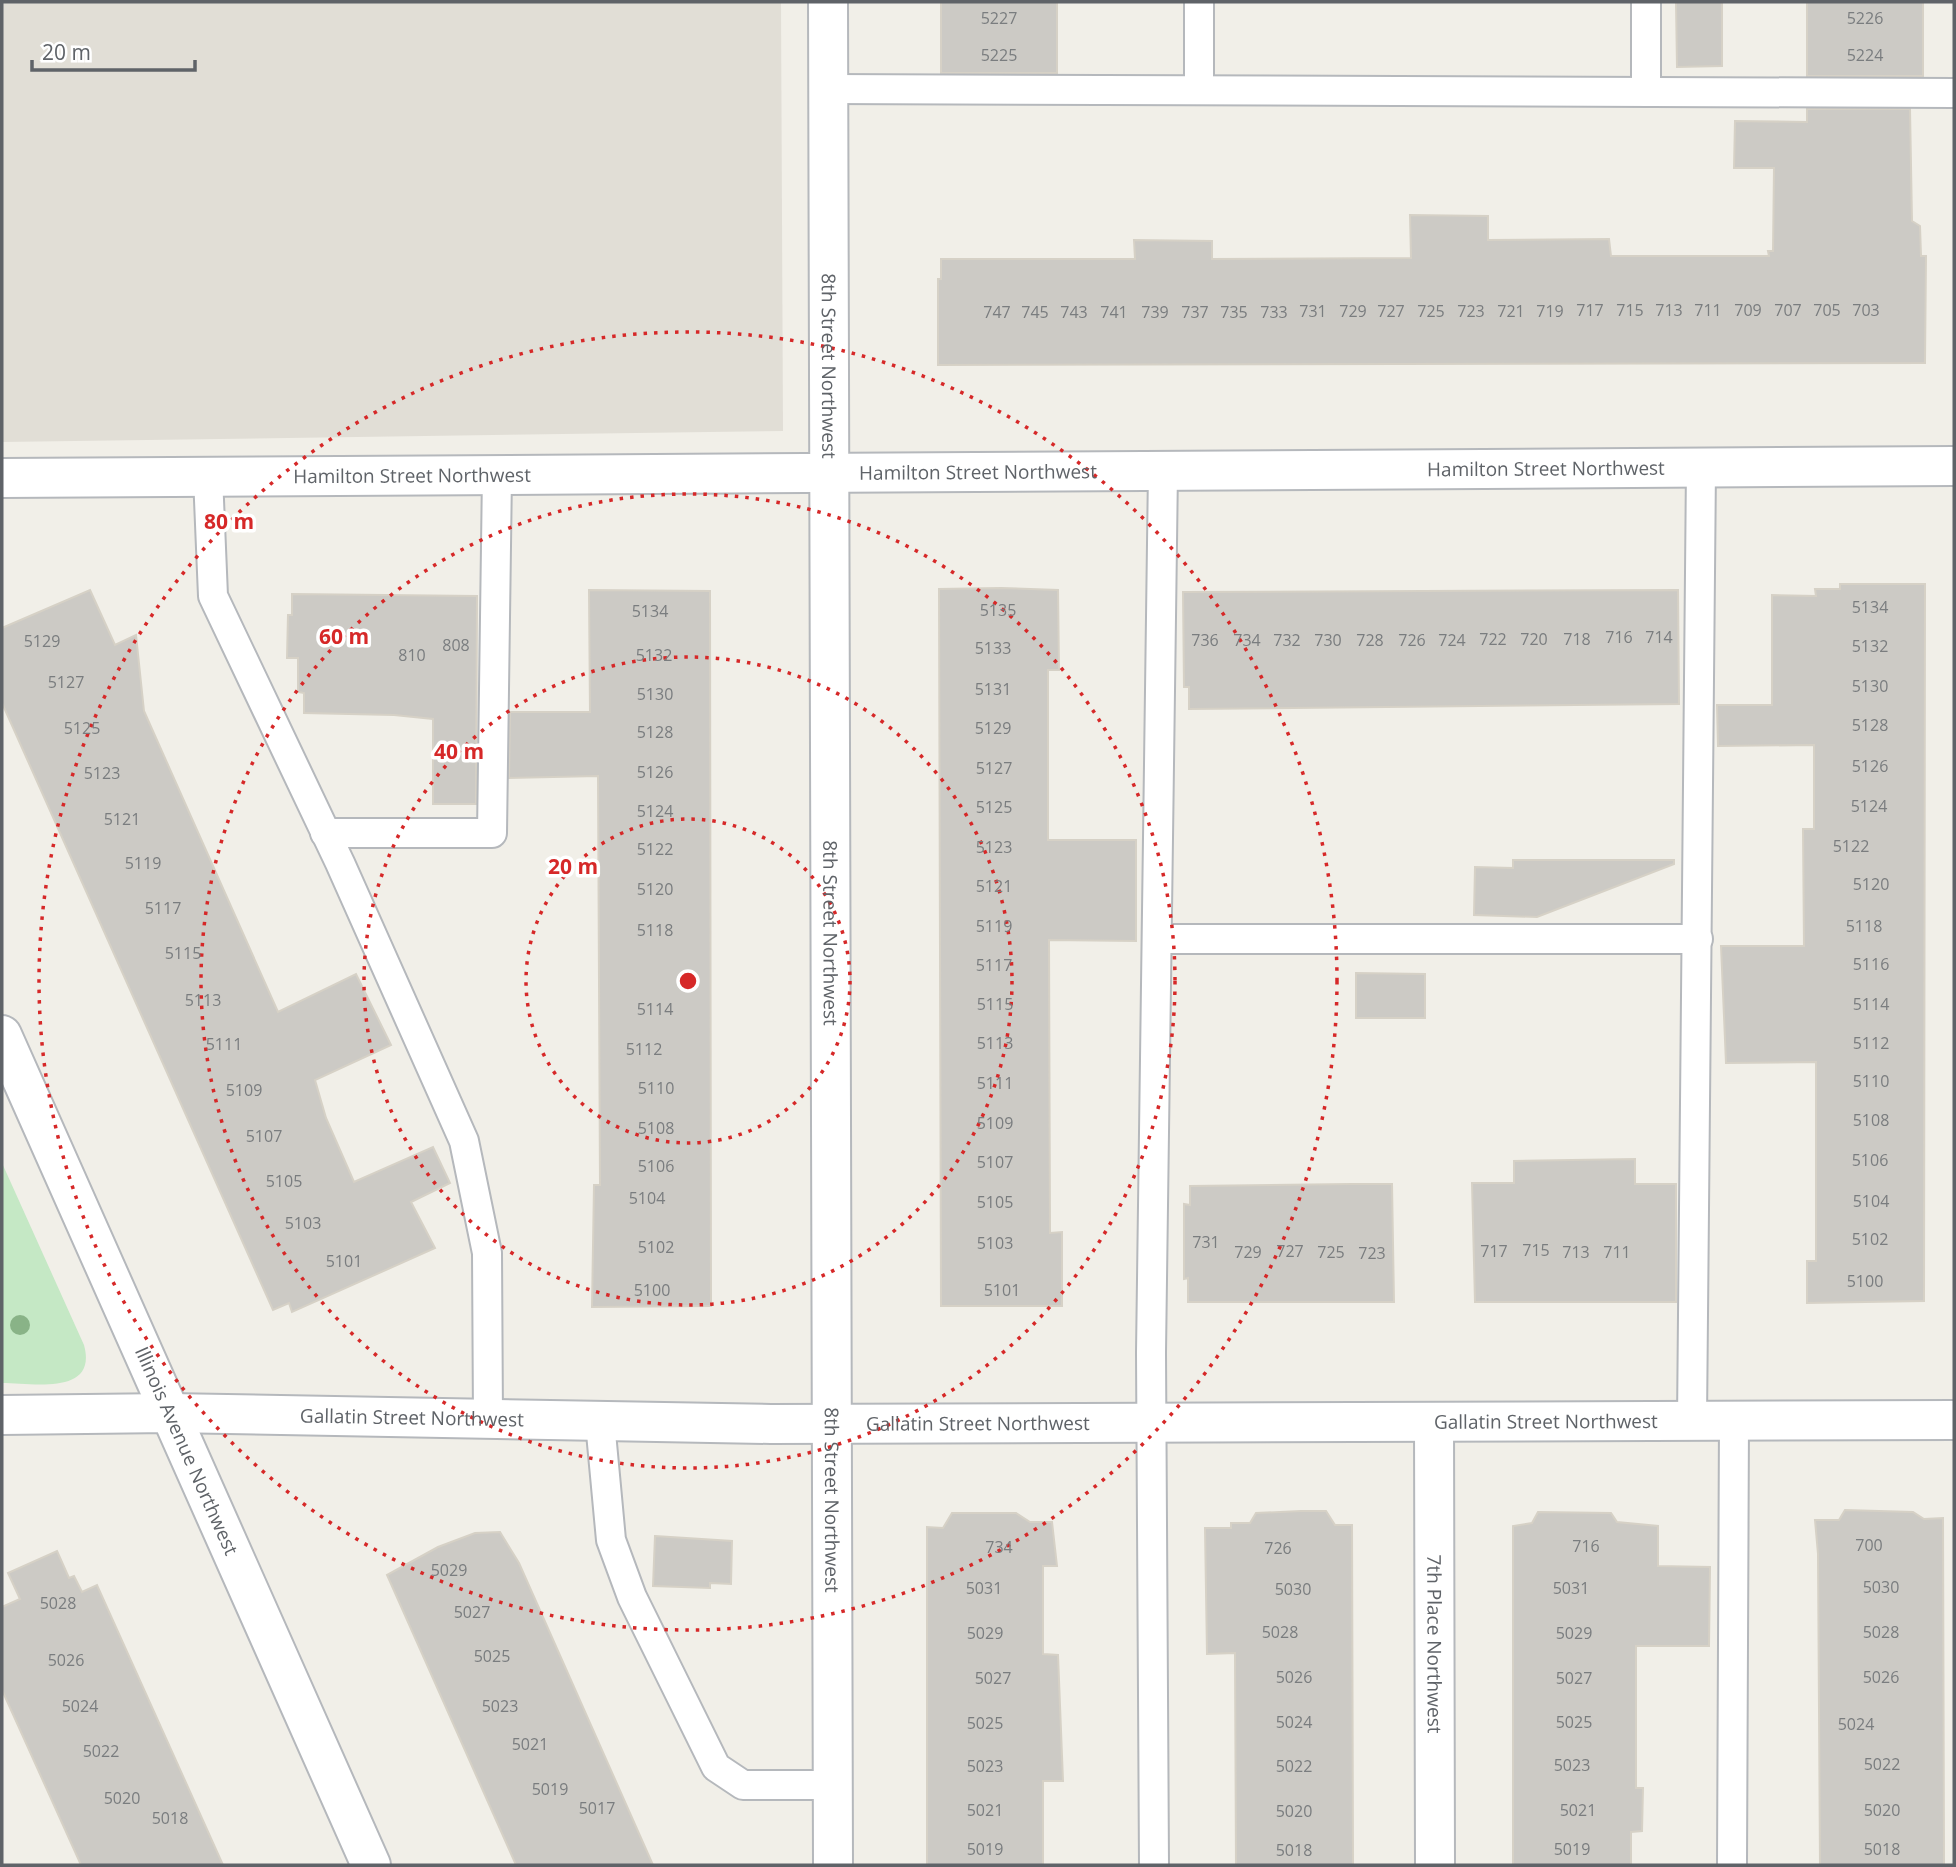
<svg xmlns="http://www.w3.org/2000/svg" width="1956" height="1867" viewBox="0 0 1956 1867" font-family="'Open Sans',sans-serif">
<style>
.education{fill:#e1ded6}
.green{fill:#c5e8c5}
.building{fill:#cccac5;stroke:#d6d1c6;stroke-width:2}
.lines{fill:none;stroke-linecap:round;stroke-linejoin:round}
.service-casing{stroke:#b5b8bc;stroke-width:32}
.minor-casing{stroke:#b5b8bc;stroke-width:42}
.tertiary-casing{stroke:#b5b8bc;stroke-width:42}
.service{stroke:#fff;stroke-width:28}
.minor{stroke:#fff;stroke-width:38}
.tertiary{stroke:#fff;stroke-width:38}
.tree{fill:#89b387}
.ring{fill:none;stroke:#d62828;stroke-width:3.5;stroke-dasharray:3.5 7}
.labels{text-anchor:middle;stroke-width:7;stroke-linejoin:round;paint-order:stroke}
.number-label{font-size:16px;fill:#7a7d7f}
.street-label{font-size:19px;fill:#5f6368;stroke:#fff}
.centre{fill:#d62828;stroke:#fff;stroke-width:3.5}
.ring-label{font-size:21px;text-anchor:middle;font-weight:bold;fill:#d62828;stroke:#fff;stroke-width:7;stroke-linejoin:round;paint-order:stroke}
</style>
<rect width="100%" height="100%" fill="#f1efe8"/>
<polygon class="education" points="2,2 781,2 783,431 2,442"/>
<path class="green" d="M 2,1163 L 84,1345 C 98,1396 32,1383 2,1383 Z"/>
<g class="building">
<rect x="941" y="2" width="116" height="71"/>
<polygon points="1676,2 1722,2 1722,66 1677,67"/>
<rect x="1807" y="2" width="116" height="74"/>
<polygon points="1807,109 1910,109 1912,221 1920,226 1921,256 1926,256 1925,363 938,365 938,279 941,279 941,259 1135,259 1134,240 1212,241 1212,259 1411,258 1410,215 1488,216 1488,240 1609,239 1611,256 1769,256 1768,251 1773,251 1774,168 1734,168 1735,121 1807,122"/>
<polygon points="1840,584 1925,584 1924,1301 1807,1303 1807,1261 1816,1261 1816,1062 1726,1063 1721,946 1804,946 1803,829 1814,829 1814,745 1718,746 1717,705 1772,705 1772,595 1816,596 1815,589 1840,589"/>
<polygon points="1001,588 1058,590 1059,670 1048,670 1048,840 1136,840 1136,941 1049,940 1050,1233 1062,1232 1062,1306 941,1306 939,589"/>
<polygon points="90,590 115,645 136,635 144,711 278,1012 356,974 391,1045 315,1080 326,1118 354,1182 433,1147 450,1183 411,1202 435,1248 292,1312 289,1303 273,1310 2,703 2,628"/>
<polygon points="589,590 710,591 711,1306 592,1307 594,1185 600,1185 598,776 509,778 510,712 590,712"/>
<polygon points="1678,590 1679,704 1189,709 1189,687 1184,687 1183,592"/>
<polygon points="292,594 477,596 476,804 433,804 433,719 394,715 304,713 304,693 298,692 298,658 287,658 288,615 292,615"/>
<polygon points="1513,860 1674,860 1674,864 1537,917 1474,915 1475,867 1513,868"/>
<polygon points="1356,973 1425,974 1425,1018 1356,1018"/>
<polygon points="1635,1159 1635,1184 1676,1184 1676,1302 1475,1302 1472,1183 1514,1183 1514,1161"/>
<polygon points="1351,1184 1392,1184 1394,1302 1188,1302 1188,1278 1184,1279 1184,1204 1190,1205 1190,1186"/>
<polygon points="1845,1510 1913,1512 1924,1519 1943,1518 1944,1865 1820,1865 1818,1554 1815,1520 1839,1520"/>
<polygon points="1301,1511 1326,1511 1335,1525 1352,1525 1353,1865 1236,1865 1235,1653 1207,1654 1205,1528 1231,1528 1231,1523 1250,1523 1256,1513"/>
<polygon points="1538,1512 1611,1513 1617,1522 1658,1526 1658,1566 1710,1567 1709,1646 1636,1646 1636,1788 1643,1788 1642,1831 1631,1832 1631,1865 1513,1865 1513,1526 1532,1523"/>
<polygon points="952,1513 1016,1513 1030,1522 1052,1522 1057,1566 1043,1566 1043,1654 1058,1655 1063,1781 1043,1781 1043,1865 927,1865 927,1527 943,1528"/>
<polygon points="500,1532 519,1563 653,1865 516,1865 387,1575 438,1547 475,1533"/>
<polygon points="655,1536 732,1541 731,1584 710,1583 710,1588 653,1586"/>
<polygon points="57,1551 69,1578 74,1576 82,1592 97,1585 223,1865 81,1865 2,1690 2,1607 20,1599 8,1573"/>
</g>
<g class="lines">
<g class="service-casing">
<g id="service">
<polyline points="1199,2 1199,90"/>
<polyline points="1646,2 1646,92"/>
<polyline points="828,89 1954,93"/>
<polyline points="208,476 213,596 340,863 464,1141 487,1253 488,1419"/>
<polyline points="325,833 492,833 497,474"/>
<polyline points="1157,939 1698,939"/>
<polyline points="1692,1421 1701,467"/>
<polyline points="600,1422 611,1540 632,1597 716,1767 743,1785 832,1785"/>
<polyline points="1154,1865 1151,1353 1163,470"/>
<polyline points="1732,1865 1734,1421"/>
</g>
</g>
<g class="minor-casing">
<g id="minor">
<path id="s1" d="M 828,2 L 833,1865"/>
<path id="s2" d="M 2,478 L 1954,466"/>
<path id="s3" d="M 2,1415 L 169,1413 L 771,1424 L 1954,1420"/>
<path id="s4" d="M 1434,1422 L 1435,1865"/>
</g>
</g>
<g class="tertiary-casing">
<g id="tertiary">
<path id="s5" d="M 2,1035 L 371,1865"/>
</g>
</g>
<use href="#service" class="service"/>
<use href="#minor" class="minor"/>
<use href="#tertiary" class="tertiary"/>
</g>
<circle class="tree" cx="20" cy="1325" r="10"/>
<g class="ring">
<circle cx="688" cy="981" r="162"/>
<circle cx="688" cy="981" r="324"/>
<circle cx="688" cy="981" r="487"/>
<circle cx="688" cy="981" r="649"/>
</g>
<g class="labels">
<g class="number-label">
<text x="999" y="24">5227</text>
<text x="1865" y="24">5226</text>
<text x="999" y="61">5225</text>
<text x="1865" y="61">5224</text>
<text x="1590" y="316">717</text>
<text x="1630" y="316">715</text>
<text x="1669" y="316">713</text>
<text x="1708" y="316">711</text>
<text x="1748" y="316">709</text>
<text x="1788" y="316">707</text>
<text x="1827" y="316">705</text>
<text x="1866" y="316">703</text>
<text x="1313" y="317">731</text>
<text x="1353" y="317">729</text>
<text x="1391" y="317">727</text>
<text x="1431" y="317">725</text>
<text x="1471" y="317">723</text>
<text x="1511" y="317">721</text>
<text x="1550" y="317">719</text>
<text x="997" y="318">747</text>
<text x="1035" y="318">745</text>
<text x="1074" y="318">743</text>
<text x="1114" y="318">741</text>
<text x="1155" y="318">739</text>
<text x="1195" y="318">737</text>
<text x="1234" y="318">735</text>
<text x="1274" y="318">733</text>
<text x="1870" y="613">5134</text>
<text x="998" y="616">5135</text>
<text x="650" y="617">5134</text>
<text x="1619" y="643">716</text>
<text x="1659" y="643">714</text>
<text x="1493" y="645">722</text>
<text x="1534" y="645">720</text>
<text x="1577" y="645">718</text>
<text x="1205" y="646">736</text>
<text x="1247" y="646">734</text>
<text x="1287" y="646">732</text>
<text x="1328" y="646">730</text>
<text x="1370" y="646">728</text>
<text x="1412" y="646">726</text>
<text x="1452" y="646">724</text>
<text x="42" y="647">5129</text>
<text x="456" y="651">808</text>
<text x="1870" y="652">5132</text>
<text x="993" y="654">5133</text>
<text x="412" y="661">810</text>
<text x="654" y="661">5132</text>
<text x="66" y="688">5127</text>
<text x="1870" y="692">5130</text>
<text x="993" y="695">5131</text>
<text x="655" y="700">5130</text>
<text x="1870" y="731">5128</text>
<text x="82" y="734">5125</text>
<text x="993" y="734">5129</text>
<text x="655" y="738">5128</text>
<text x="1870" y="772">5126</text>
<text x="994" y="774">5127</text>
<text x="655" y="778">5126</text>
<text x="102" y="779">5123</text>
<text x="1869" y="812">5124</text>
<text x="994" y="813">5125</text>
<text x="655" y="817">5124</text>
<text x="122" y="825">5121</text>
<text x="1851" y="852">5122</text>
<text x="994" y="853">5123</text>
<text x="655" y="855">5122</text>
<text x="143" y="869">5119</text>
<text x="1871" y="890">5120</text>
<text x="994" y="892">5121</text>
<text x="655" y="895">5120</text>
<text x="163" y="914">5117</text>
<text x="994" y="932">5119</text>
<text x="1864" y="932">5118</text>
<text x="655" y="936">5118</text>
<text x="183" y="959">5115</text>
<text x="1871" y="970">5116</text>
<text x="994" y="971">5117</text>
<text x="203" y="1006">5113</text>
<text x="995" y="1010">5115</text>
<text x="1871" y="1010">5114</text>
<text x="655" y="1015">5114</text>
<text x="995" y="1049">5113</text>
<text x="1871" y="1049">5112</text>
<text x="224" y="1050">5111</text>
<text x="644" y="1055">5112</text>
<text x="1871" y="1087">5110</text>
<text x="995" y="1089">5111</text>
<text x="656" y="1094">5110</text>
<text x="244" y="1096">5109</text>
<text x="1871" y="1126">5108</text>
<text x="995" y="1129">5109</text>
<text x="656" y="1134">5108</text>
<text x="264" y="1142">5107</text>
<text x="1870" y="1166">5106</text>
<text x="995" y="1168">5107</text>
<text x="656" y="1172">5106</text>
<text x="284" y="1187">5105</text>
<text x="647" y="1204">5104</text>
<text x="1871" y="1207">5104</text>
<text x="995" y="1208">5105</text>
<text x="303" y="1229">5103</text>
<text x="1870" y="1245">5102</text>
<text x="1206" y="1248">731</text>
<text x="995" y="1249">5103</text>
<text x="656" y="1253">5102</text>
<text x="1536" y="1256">715</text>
<text x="1290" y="1257">727</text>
<text x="1494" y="1257">717</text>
<text x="1248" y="1258">729</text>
<text x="1331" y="1258">725</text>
<text x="1576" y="1258">713</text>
<text x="1617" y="1258">711</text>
<text x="1372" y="1259">723</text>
<text x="344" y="1267">5101</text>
<text x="1865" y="1287">5100</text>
<text x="652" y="1296">5100</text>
<text x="1002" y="1296">5101</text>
<text x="1869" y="1551">700</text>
<text x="1586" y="1552">716</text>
<text x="999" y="1553">734</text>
<text x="1278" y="1554">726</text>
<text x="449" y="1576">5029</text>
<text x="1881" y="1593">5030</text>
<text x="984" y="1594">5031</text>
<text x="1571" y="1594">5031</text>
<text x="1293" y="1595">5030</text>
<text x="58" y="1609">5028</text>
<text x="472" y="1618">5027</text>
<text x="1280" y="1638">5028</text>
<text x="1881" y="1638">5028</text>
<text x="985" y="1639">5029</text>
<text x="1574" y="1639">5029</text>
<text x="492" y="1662">5025</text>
<text x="66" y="1666">5026</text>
<text x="1294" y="1683">5026</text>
<text x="1881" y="1683">5026</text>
<text x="993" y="1684">5027</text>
<text x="1574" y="1684">5027</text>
<text x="80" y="1712">5024</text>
<text x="500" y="1712">5023</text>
<text x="1294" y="1728">5024</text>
<text x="1574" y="1728">5025</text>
<text x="985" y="1729">5025</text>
<text x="1856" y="1730">5024</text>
<text x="530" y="1750">5021</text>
<text x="101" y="1757">5022</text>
<text x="1882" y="1770">5022</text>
<text x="1572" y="1771">5023</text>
<text x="985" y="1772">5023</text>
<text x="1294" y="1772">5022</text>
<text x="550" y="1795">5019</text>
<text x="122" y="1804">5020</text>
<text x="597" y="1814">5017</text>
<text x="985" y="1816">5021</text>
<text x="1578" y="1816">5021</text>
<text x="1882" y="1816">5020</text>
<text x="1294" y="1817">5020</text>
<text x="170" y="1824">5018</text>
<text x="985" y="1855">5019</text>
<text x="1572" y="1855">5019</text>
<text x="1882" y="1855">5018</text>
<text x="1294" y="1856">5018</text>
</g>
<g class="street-label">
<text dy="7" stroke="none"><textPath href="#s1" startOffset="364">8th Street Northwest</textPath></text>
<text dy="7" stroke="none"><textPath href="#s2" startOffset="1544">Hamilton Street Northwest</textPath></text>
<text dy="7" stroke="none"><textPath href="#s2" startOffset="976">Hamilton Street Northwest</textPath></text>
<text dy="7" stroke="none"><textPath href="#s2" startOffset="410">Hamilton Street Northwest</textPath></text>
<text dy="7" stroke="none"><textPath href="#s1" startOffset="931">8th Street Northwest</textPath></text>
<text dy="7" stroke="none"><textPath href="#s3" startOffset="410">Gallatin Street Northwest</textPath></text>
<text dy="7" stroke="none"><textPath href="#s3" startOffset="1544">Gallatin Street Northwest</textPath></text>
<text dy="7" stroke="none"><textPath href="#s3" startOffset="976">Gallatin Street Northwest</textPath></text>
<text dy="7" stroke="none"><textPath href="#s5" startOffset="455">Illinois Avenue Northwest</textPath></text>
<text dy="7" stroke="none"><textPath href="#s1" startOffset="1498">8th Street Northwest</textPath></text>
<text dy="7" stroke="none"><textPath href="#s4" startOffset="222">7th Place Northwest</textPath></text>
</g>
</g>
<circle cx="688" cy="981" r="10" class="centre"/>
<g class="ring-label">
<text x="229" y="529">80 m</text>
<text x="344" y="644">60 m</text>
<text x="459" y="759">40 m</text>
<text x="573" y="874">20 m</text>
</g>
<rect width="1956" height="1867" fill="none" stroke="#5f6368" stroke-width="7"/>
<path d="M32 60v10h163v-10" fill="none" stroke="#5f6368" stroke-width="3.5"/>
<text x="42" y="60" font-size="21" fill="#5f6368" stroke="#ffffff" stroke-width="5" paint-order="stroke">20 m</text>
</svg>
